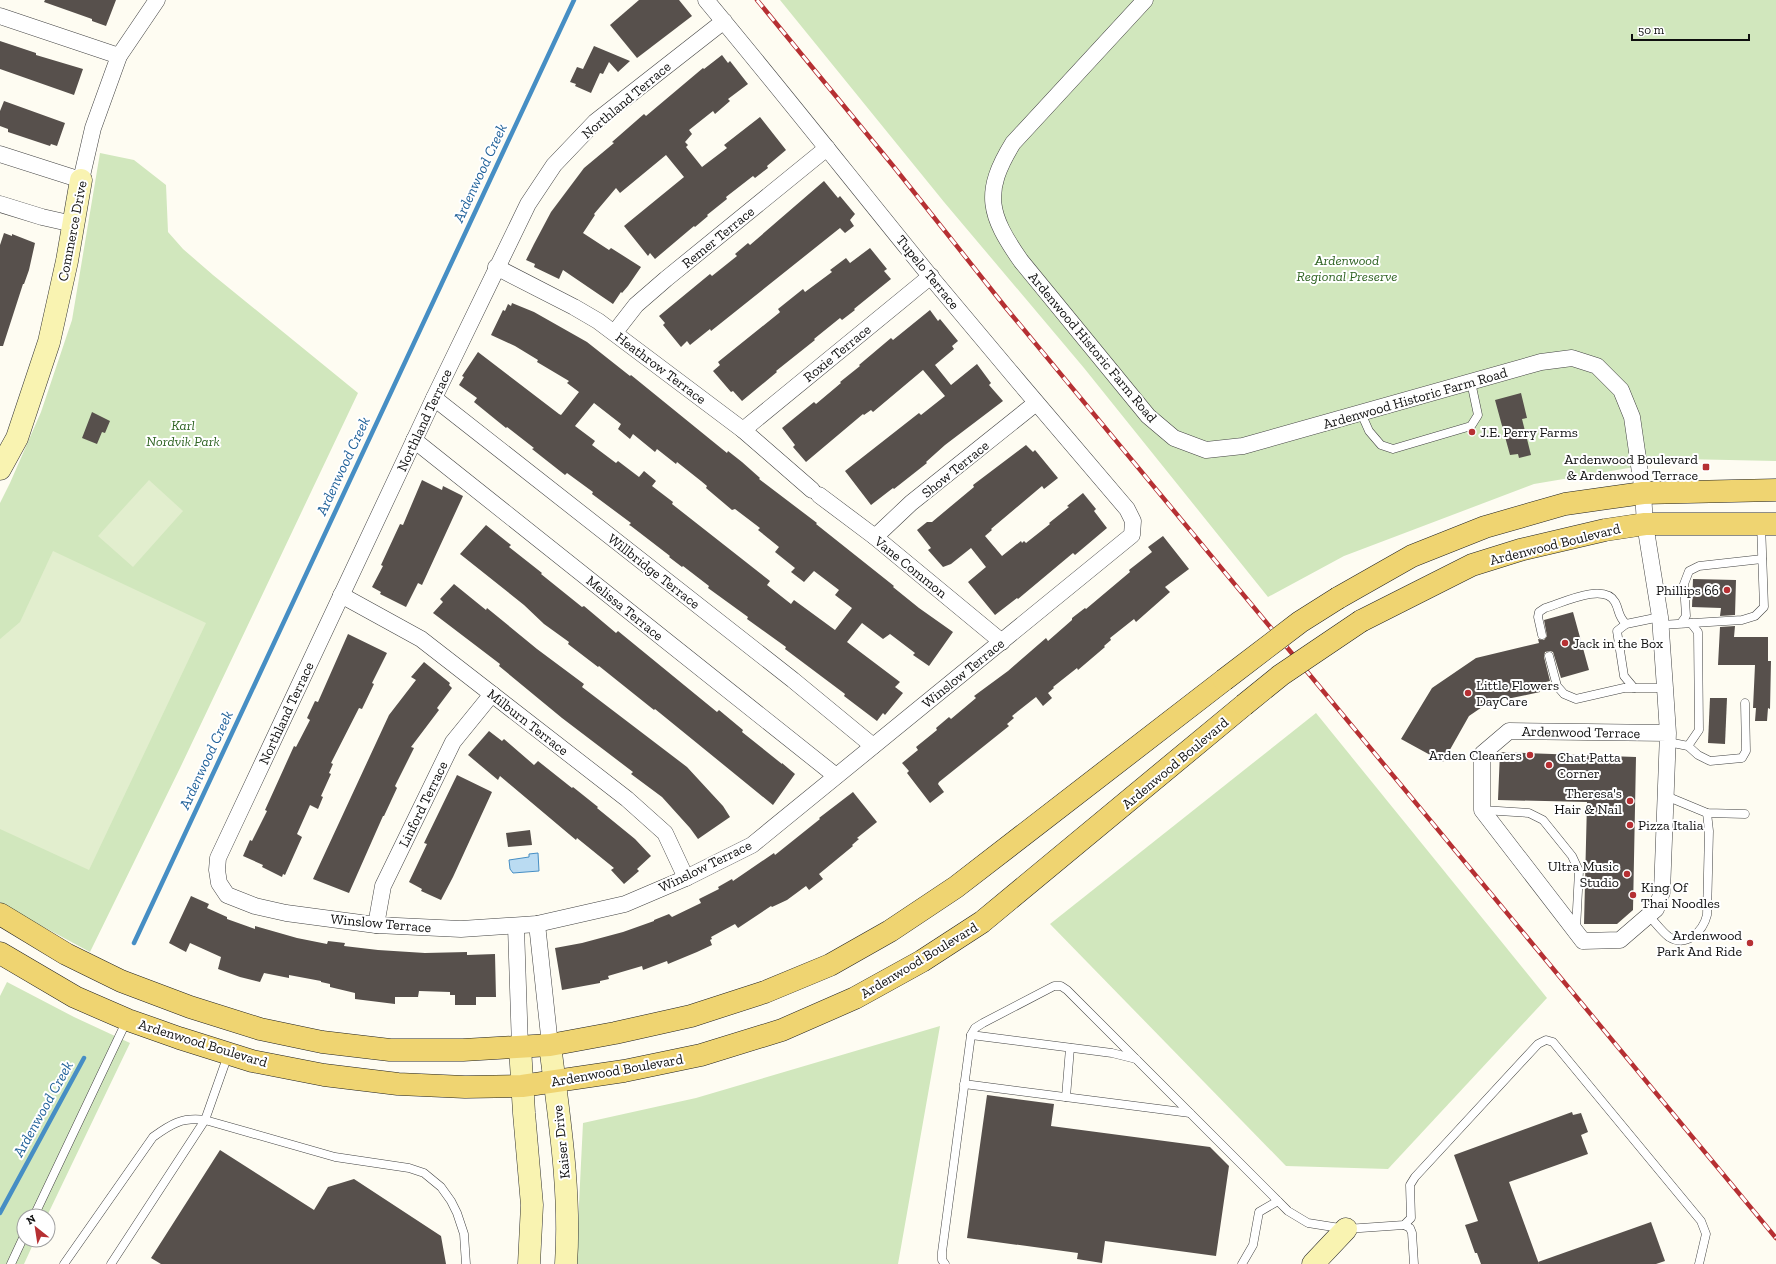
<svg xmlns="http://www.w3.org/2000/svg" width="1776" height="1264" viewBox="0 0 1776 1264" font-family="'Zilla Slab',serif">
<style>
.green{fill:#d1e7bd}
.pitch{fill:#e2eece}
.water{fill:#badbf2;stroke:#468ec4}
.lines{fill:none;stroke-linecap:round;stroke-linejoin:round}
.stream{stroke:#468ec4;stroke-width:4.5}
.building{fill:#57504c;fill-rule:evenodd}
.lane-casing{stroke:#424242;stroke-width:9}
.street-casing{stroke:#424242;stroke-width:17}
.secondary-casing{stroke:#313131;stroke-width:23}
.primary-casing{stroke:#202020;stroke-width:23}
.lane{stroke:#fff;stroke-width:8}
.street{stroke:#fff;stroke-width:16}
.secondary{stroke:#f9f3b1;stroke-width:22}
.primary{stroke:#efd471;stroke-width:22}
.rail-casing{stroke:#b63033;stroke-width:4.5}
.rail{stroke:#fff;stroke-width:3;stroke-dasharray:9;stroke-linecap:butt}
.primary-bridge-casing{stroke:#202020;stroke-width:23;stroke-linecap:butt}
.primary-bridge{stroke:#efd471;stroke-width:22}
.poi-dot{fill:#b63033;stroke:#fff;stroke-width:1.5}
.labels{text-anchor:middle;stroke-width:4;stroke-linejoin:round;paint-order:stroke}
.street-label{font-size:14px;fill:#0f0f0f;stroke:#fff}
.park-label{font-size:14px;font-style:italic;fill:#2f6323;stroke:#fff}
.poi-label{font-size:14px;fill:#0f0f0f;stroke:#fff;text-anchor:start}
.water-label{font-size:15px;font-style:italic;fill:#206199;stroke:#fff}
</style>
<rect width="100%" height="100%" fill="#fefcf2"/>
<g class="green">
<polygon points="780,0 1776,0 1776,461 1682,459 1534,484 1344,556 1268,597 1084,368 944,202"/>
<polygon points="100,153 134,160 166,185 168,232 183,249 213,275 358,393 181,766 90,952 12,910 0,902 0,503 10,483 41,412 72,320"/>
<polygon points="1316,713 1547,998 1388,1169 1286,1166 1050,924"/>
<polygon points="7,982 74,1017 130,1043 47,1216 24,1216 24,1240 35,1240 24,1264 0,1264 0,996"/>
<polygon points="940,1026 898,1264 576,1264 583,1123 696,1098"/>
</g>
<g class="pitch">
<polygon points="149,480 183,511 133,567 98,536"/>
<polygon points="53,551 206,623 89,870 0,829 0,639 20,622"/>
</g>
<polygon class="water" points="538,853 539,871 513,873 510,869 509,860 529,857 529,854"/>
<g class="lines">
<g class="stream">
<polyline points="134,943 574,0"/>
<polyline points="0,1213 84,1058"/>
</g>
</g>
<g class="building">
<polygon points="45,0 116,0 106,26 92,21 92,19 44,2"/>
<polygon points="639,0 679,0 692,16 637,58 610,25"/>
<polygon points="0,41 36,53 36,55 83,69 74,95 0,69"/>
<polygon points="594,46 630,61 618,72 609,62 603,74 600,73 591,93 575,86 576,84 570,82 577,67 583,69"/>
<polygon points="722,55 728,63 730,61 748,84 728,99 730,101 715,114 713,111 689,130 692,134 685,142 688,145 686,147 702,167 727,148 724,145 760,117 786,150 767,166 768,168 755,178 753,176 726,197 727,199 707,215 708,216 695,227 694,226 655,259 650,253 648,256 624,226 684,177 666,155 620,193 616,188 594,214 595,215 583,233 609,250 611,248 641,267 628,286 622,293 621,292 613,304 563,270 559,279 534,267 535,264 526,260 534,244 551,212 584,168 614,143 612,142 644,114 646,116 703,68 704,69"/>
<polygon points="4,101 65,123 57,146 51,144 50,146 8,132 8,129 0,126 0,111"/>
<polygon points="824,181 838,198 840,196 855,214 850,220 854,226 845,233 840,228 711,331 710,329 690,345 687,341 681,347 663,325 665,323 659,316 710,274 712,276 737,256 735,254 748,243 750,245"/>
<polygon points="4,233 12,236 12,234 35,243 29,270 24,284 23,284 3,346 0,346 0,245"/>
<polygon points="870,248 887,269 884,271 891,279 854,309 855,310 842,320 840,318 814,339 815,340 776,371 777,372 742,401 733,391 731,392 713,371 720,365 718,362 779,313 780,312 778,309 803,289 805,292 832,272 830,270 846,258 850,263"/>
<path d="M 512,303 L 534,312 L 587,342 L 630,376 L 631,375 L 727,453 L 728,451 L 742,462 L 760,478 L 759,479 L 817,523 L 816,524 L 894,586 L 893,587 L 919,608 L 953,632 L 929,666 L 913,655 L 915,653 L 890,634 L 883,639 L 862,623 L 847,642 L 900,682 L 895,687 L 903,693 L 885,715 L 883,713 L 877,721 L 844,696 L 845,694 L 785,649 L 786,647 L 747,619 L 748,617 L 708,588 L 709,586 L 683,566 L 682,567 L 669,557 L 670,556 L 631,526 L 629,525 L 631,523 L 592,494 L 593,492 L 567,473 L 565,475 L 532,449 L 534,448 L 507,427 L 506,428 L 474,402 L 477,398 L 459,385 L 464,377 L 462,376 L 478,352 L 559,414 L 561,415 L 579,392 L 567,383 L 569,381 L 537,362 L 538,360 L 515,346 L 491,335 L 503,310 L 505,311 L 508,304 L 511,306 ZM 594,403 L 621,424 L 618,429 L 630,439 L 633,434 L 655,452 L 657,449 L 676,464 L 677,462 L 701,481 L 707,486 L 706,488 L 732,510 L 735,509 L 760,528 L 758,530 L 779,547 L 775,552 L 795,568 L 791,572 L 804,582 L 814,571 L 839,590 L 835,595 L 852,608 L 835,630 L 794,600 L 791,604 L 767,585 L 770,581 L 672,504 L 673,502 L 652,486 L 656,481 L 644,471 L 639,477 L 618,461 L 616,463 L 592,445 L 595,441 L 575,426 Z"/>
<polygon points="930,310 938,321 940,319 958,341 952,346 954,349 935,365 951,385 977,364 991,383 989,385 1003,401 945,445 926,462 927,463 894,489 893,488 871,505 845,471 919,413 921,415 945,396 923,370 873,412 871,410 864,415 863,414 806,462 793,447 795,445 782,428 814,402 816,404 841,383 840,382 860,366 859,365 891,338 893,340"/>
<polygon points="1521,393 1527,418 1522,419 1531,455 1519,458 1518,454 1510,455 1495,400"/>
<polygon points="92,412 110,421 105,433 102,432 97,444 82,438"/>
<polygon points="1026,445 1033,452 1035,450 1058,478 1044,489 1042,486 991,529 992,530 985,536 1002,556 1021,541 1022,543 1024,541 1026,543 1050,524 1049,523 1069,507 1067,506 1083,493 1096,509 1094,511 1107,528 1075,555 1073,553 1018,599 1017,598 995,615 968,582 986,567 971,548 951,564 943,567 928,550 931,548 917,530 927,522 932,522 974,487 973,485"/>
<polygon points="422,480 442,490 443,486 463,496 422,585 418,583 406,607 380,594 381,592 372,587 383,566 381,565 400,524 403,525"/>
<polygon points="486,525 511,545 509,547 542,573 541,574 582,607 584,606 616,633 618,631 717,712 719,710 743,730 742,732 782,764 782,763 795,774 773,805 655,709 654,710 599,666 598,667 568,644 569,642 544,624 524,605 460,554"/>
<polygon points="1163,536 1189,569 1165,587 1170,592 1136,622 1134,619 1110,638 1111,640 1104,646 1105,647 1078,670 1077,668 1053,687 1054,688 1048,693 1052,698 1043,706 1036,697 1012,716 1014,718 1007,724 1009,726 939,782 938,784 944,792 930,803 907,773 909,771 902,763 918,750 916,747 937,730 936,728 949,717 951,719 976,698 974,696 1008,671 1046,638 1048,641 1072,620 1072,618 1085,608 1086,609 1130,572 1129,570 1152,552 1148,547"/>
<polygon points="1693,579 1736,580 1735,615 1720,616 1721,608 1692,607"/>
<polygon points="454,584 486,610 487,608 537,649 584,684 582,687 687,767 723,806 730,817 698,839 690,828 662,797 631,774 633,772 562,718 499,666 500,664 433,613 443,602 440,599"/>
<polygon points="1573,612 1589,670 1561,678 1553,652 1550,651 1545,652 1544,657 1550,681 1538,684 1540,692 1488,703 1469,716 1443,762 1401,739 1432,688 1476,658 1539,643 1538,639 1544,640 1547,636 1544,620"/>
<polygon points="1735,626 1734,637 1768,637 1768,661 1771,661 1770,709 1768,708 1767,721 1755,721 1756,708 1753,708 1755,665 1718,665 1720,627"/>
<polygon points="348,634 387,653 372,683 374,684 362,709 359,708 331,763 333,764 329,773 331,774 321,796 323,797 318,809 310,805 297,834 302,837 285,875 283,874 282,877 262,867 263,865 243,856 250,840 252,841 267,811 265,810 275,788 294,746 296,747 310,720 307,718 315,701 318,702"/>
<polygon points="424,662 450,683 449,685 452,688 437,708 439,710 411,747 414,748 395,786 397,788 384,816 383,816 349,893 313,879 389,715 416,680 411,677"/>
<polygon points="1710,698 1727,698 1725,744 1708,743"/>
<polygon points="489,731 502,741 504,739 534,765 538,761 572,788 573,787 598,807 597,808 635,839 651,856 637,869 639,871 624,884 611,870 614,868 577,838 576,840 500,776 498,780 468,755"/>
<polygon points="1500,752 1636,757 1633,910 1617,924 1584,924 1587,802 1498,800"/>
<polygon points="457,775 492,792 453,877 441,900 421,891 422,889 409,882 427,844 424,843"/>
<polygon points="853,792 877,822 857,838 859,839 852,845 853,846 819,874 823,879 809,890 806,886 787,900 772,907 771,906 738,928 735,924 711,937 712,939 710,940 712,945 697,952 668,964 667,961 643,970 642,966 608,976 609,979 600,981 600,983 562,990 555,948 582,943 623,932 654,921 654,920 669,914 672,917 701,903 699,899 719,889 718,887 732,879 733,881 774,853 775,855 820,819 819,818"/>
<polygon points="530,830 532,845 508,847 506,833"/>
<polygon points="191,896 209,904 207,908 227,917 227,919 255,929 255,926 297,938 327,944 328,941 345,943 344,946 378,950 425,953 467,952 467,955 495,954 496,997 476,997 476,1005 455,1005 455,995 450,995 450,992 419,991 418,997 395,997 395,1004 355,999 355,993 330,987 330,984 321,982 321,981 289,975 289,978 264,973 260,982 240,977 218,969 221,957 190,943 186,952 169,943"/>
<polygon points="987,1095 1054,1104 1051,1126 1210,1147 1229,1166 1216,1256 1105,1241 1102,1263 1077,1259 1078,1253 967,1238"/>
<polygon points="1572,1112 1573,1115 1581,1113 1588,1132 1581,1135 1588,1154 1509,1182 1539,1264 1481,1264 1477,1253 1475,1253 1465,1225 1478,1221 1454,1155"/>
<polygon points="220,1150 314,1210 328,1187 354,1179 441,1236 446,1264 161,1264 151,1258"/>
<polygon points="1651,1222 1665,1261 1656,1264 1539,1264 1538,1262"/>
</g>
<g class="lines">
<g class="lane-casing">
<g id="lane">
<polyline points="1361,413 1369,431 1381,445 1393,449 1471,426 1478,415 1471,382"/>
<polyline points="1681,623 1686,616 1684,584 1689,571 1699,566 1762,559"/>
<polyline points="1661,625 1742,620 1755,616 1764,607 1761,524"/>
<path d="M 1542,635 L 1538,617 L 1539,612 L 1545,608 C 1562,603 1604,582 1615,602 C 1620,611 1617,615 1626,624"/>
<polyline points="1549,656 1557,686 1564,694 1576,699 1624,688 1665,688"/>
<polyline points="1634,688 1624,676 1617,631 1626,624 1660,617"/>
<polyline points="1668,742 1688,746 1698,755 1710,761 1742,758 1746,751 1745,703"/>
<polyline points="1688,746 1699,730 1698,632 1691,623"/>
<polyline points="1666,796 1707,813 1745,814"/>
<polyline points="1483,810 1529,813 1543,820 1572,856 1579,871 1576,929"/>
<path d="M 1649,916 C 1655,922 1662,932 1669,937 C 1687,948 1703,931 1707,915 L 1709,831 L 1707,813"/>
<polyline points="971,1035 1112,1053 1136,1059"/>
<polyline points="964,1084 1190,1113"/>
<polyline points="1066,1097 1070,1048"/>
<polyline points="34,1216 127,1020"/>
<polyline points="1404,1225 1410,1228 1412,1233 1414,1264"/>
<polyline points="11,1264 24,1236"/>
<path d="M 64,1264 L 153,1137 C 171,1124 182,1117 205,1120 L 228,1055"/>
<polyline points="111,1264 205,1120 335,1157 409,1168 424,1173 441,1187 451,1201 457,1213 464,1234 466,1264"/>
<polyline points="945,1264 942,1260 942,1252 971,1035 975,1028 983,1023 1054,986 1061,986 1067,990 1288,1211 1308,1223 1346,1229 1404,1225 1411,1218 1410,1185 1415,1177 1538,1044 1546,1040 1553,1042 1701,1221 1706,1234 1699,1264"/>
<polyline points="1242,1264 1253,1245 1259,1212 1278,1201"/>
</g>
</g>
<g class="street-casing">
<g id="street">
<path d="M 706,0 C 782,91 855,184 930,276 C 995,354 1061,432 1127,509 L 1133,521 L 1132,535 L 752,845 L 686,878 L 625,904 L 537,924 L 461,929 L 376,925 L 286,913 L 255,906 L 227,895 L 219,883 L 217,870 L 218,858 L 434,398 L 528,204 L 554,165 L 595,122 L 724,21"/>
<path d="M 1145,0 L 1013,143 C 982,193 989,215 1021,261 L 1148,416 L 1174,438 L 1206,450 L 1243,446 L 1541,362 L 1572,358 L 1597,366 L 1621,390 L 1632,417 L 1643,493 L 1645,524 L 1660,617 L 1665,688 L 1668,733 L 1662,892 L 1656,909 L 1620,940 L 1583,941 L 1482,810 L 1482,754 L 1509,731 L 1668,733"/>
<polyline points="0,16 119,56"/>
<polyline points="0,154 81,180 93,128 119,56 157,0"/>
<polyline points="0,204 42,217 73,224"/>
<polyline points="496,267 574,307 598,321 743,430 812,490"/>
<polyline points="615,332 636,305 666,279 827,148"/>
<polyline points="434,398 793,680 873,746"/>
<polyline points="743,430 931,276"/>
<polyline points="414,440 836,776"/>
<polyline points="819,495 875,537 1002,642"/>
<polyline points="875,537 911,503 1036,403"/>
<polyline points="341,595 421,639 627,799 665,833 686,878"/>
<polyline points="537,924 550,1045"/>
<polyline points="376,925 383,886 453,742 492,694"/>
<polyline points="516,927 520,1047"/>
</g>
</g>
<g class="secondary-casing">
<g id="secondary">
<polyline points="0,469 17,438 49,342 67,261 81,180"/>
<path d="M 550,1045 C 559,1118 571,1191 566,1264"/>
<polyline points="520,1047 524,1113 532,1205 529,1264"/>
<polyline points="1313,1264 1346,1229"/>
</g>
</g>
<g class="primary-casing">
<g id="primary">
<polyline points="1338,598 1412,556 1485,527 1565,504 1643,493 1776,490"/>
<polyline points="1361,621 1472,565 1520,550 1605,530 1645,524 1776,524"/>
<polyline points="0,914 66,954 121,981 190,1007 260,1029 322,1042 390,1050 463,1050 550,1045 615,1033 691,1016 765,992 830,965 890,931 956,887 1224,680"/>
<polyline points="0,953 75,997 128,1020 179,1038 252,1061 324,1075 398,1084 465,1087 522,1086 624,1071 701,1055 782,1030 855,998 922,961 982,922 1244,705"/>
</g>
</g>
<use href="#lane" class="lane"/>
<use href="#street" class="street"/>
<use href="#secondary" class="secondary"/>
<use href="#primary" class="primary"/>
<g class="rail-casing">
<polyline id="rail" points="757,0 894,167 1006,308 1776,1238"/>
</g>
<use href="#rail" class="rail"/>
<g class="primary-bridge-casing">
<g id="primary-bridge">
<polyline points="1224,680 1300,622 1338,598"/>
<polyline points="1244,705 1281,675 1361,621"/>
</g>
</g>
<use href="#primary-bridge" class="primary-bridge"/>
</g>
<g class="poi-dot">
<circle cx="1472" cy="432" r="4"/>
<rect x="1702" y="463" width="8" height="8" rx="2"/>
<circle cx="1727" cy="590" r="4"/>
<circle cx="1565" cy="643" r="4"/>
<circle cx="1468" cy="693" r="4"/>
<circle cx="1530" cy="755" r="4"/>
<circle cx="1549" cy="765" r="4"/>
<circle cx="1630" cy="801" r="4"/>
<circle cx="1630" cy="825" r="4"/>
<circle cx="1627" cy="874" r="4"/>
<circle cx="1633" cy="895" r="4"/>
<circle cx="1750" cy="943" r="4"/>
</g>
<g class="labels">
<g class="street-label">
<text transform="translate(626 100) rotate(-40)" y="5">Northland Terrace</text>
<text transform="translate(72 231) rotate(-79)" y="5">Commerce Drive</text>
<text transform="translate(718 237) rotate(-39)" y="5">Remer Terrace</text>
<text transform="translate(928 272) rotate(51)" y="5">Tupelo Terrace</text>
<text transform="translate(1093 347) rotate(50)" y="5">Ardenwood Historic Farm Road</text>
<text transform="translate(837 353) rotate(-39)" y="5">Roxie Terrace</text>
<text transform="translate(661 368) rotate(37)" y="5">Heathrow Terrace</text>
<text transform="translate(1415 398) rotate(-16)" y="5">Ardenwood Historic Farm Road</text>
<text transform="translate(424 420) rotate(-65)" y="5">Northland Terrace</text>
<text transform="translate(955 469) rotate(-39)" y="5">Show Terrace</text>
<text transform="translate(1555 544) rotate(-14)" y="5">Ardenwood Boulevard</text>
<text transform="translate(911 567) rotate(39)" y="5">Vane Common</text>
<text transform="translate(654 571) rotate(38)" y="5">Willbridge Terrace</text>
<text transform="translate(625 608) rotate(39)" y="5">Melissa Terrace</text>
<text transform="translate(963 673) rotate(-39)" y="5">Winslow Terrace</text>
<text transform="translate(286 713) rotate(-65)" y="5">Northland Terrace</text>
<text transform="translate(528 722) rotate(38)" y="5">Milburn Terrace</text>
<text transform="translate(1581 732) rotate(1)" y="5">Ardenwood Terrace</text>
<text transform="translate(1175 763) rotate(-40)" y="5">Ardenwood Boulevard</text>
<text transform="translate(423 804) rotate(-64)" y="5">Linford Terrace</text>
<text transform="translate(705 866) rotate(-26)" y="5">Winslow Terrace</text>
<text transform="translate(381 923) rotate(5)" y="5">Winslow Terrace</text>
<text transform="translate(919 960) rotate(-31)" y="5">Ardenwood Boulevard</text>
<text transform="translate(203 1043) rotate(17)" y="5">Ardenwood Boulevard</text>
<text transform="translate(617 1070) rotate(-10)" y="5">Ardenwood Boulevard</text>
<text transform="translate(561 1142) rotate(-96)" y="5">Kaiser Drive</text>
</g>
<g class="park-label">
<text x="1347" y="265">Ardenwood<tspan x="1347" dy="16">Regional Preserve</tspan></text>
<text x="183" y="430">Karl<tspan x="183" dy="16">Nordvik Park</tspan></text>
</g>
<g class="poi-label">
<text x="1480" y="437">J.E. Perry Farms</text>
<text x="1698" y="464" text-anchor="end">Ardenwood Boulevard<tspan x="1698" dy="16">&amp; Ardenwood Terrace</tspan></text>
<text x="1719" y="595" text-anchor="end">Phillips 66</text>
<text x="1573" y="648">Jack in the Box</text>
<text x="1476" y="690">Little Flowers<tspan x="1476" dy="16">DayCare</tspan></text>
<text x="1522" y="760" text-anchor="end">Arden Cleaners</text>
<text x="1557" y="762">Chat Patta<tspan x="1557" dy="16">Corner</tspan></text>
<text x="1622" y="798" text-anchor="end">Theresa's<tspan x="1622" dy="16">Hair &amp; Nail</tspan></text>
<text x="1638" y="830">Pizza Italia</text>
<text x="1619" y="871" text-anchor="end">Ultra Music<tspan x="1619" dy="16">Studio</tspan></text>
<text x="1641" y="892">King Of<tspan x="1641" dy="16">Thai Noodles</tspan></text>
<text x="1742" y="940" text-anchor="end">Ardenwood<tspan x="1742" dy="16">Park And Ride</tspan></text>
</g>
<g class="water-label">
<text transform="translate(480 173) rotate(-65)" y="5">Ardenwood Creek</text>
<text transform="translate(343 466) rotate(-65)" y="5">Ardenwood Creek</text>
<text transform="translate(206 760) rotate(-65)" y="5">Ardenwood Creek</text>
<text transform="translate(43 1109) rotate(-61)" y="5">Ardenwood Creek</text>
</g>
</g>
<g transform="translate(36 1228) rotate(330)"><circle r="19" fill="#ffffff" stroke="#9f9f9f"/>
<path d="M0-3L7 15L0 10L-7 15Z" fill="#b63033"/>
<text y="-6" font-size="11" font-weight="bold" text-anchor="middle" fill="#0f0f0f">N</text>
</g>
<path d="M1632 34v6h117v-6" fill="none" stroke="#0f0f0f" stroke-width="2"/>
<text x="1638" y="34" font-size="12" fill="#0f0f0f" stroke="#ffffff" stroke-width="3" paint-order="stroke">50 m</text>
</svg>
